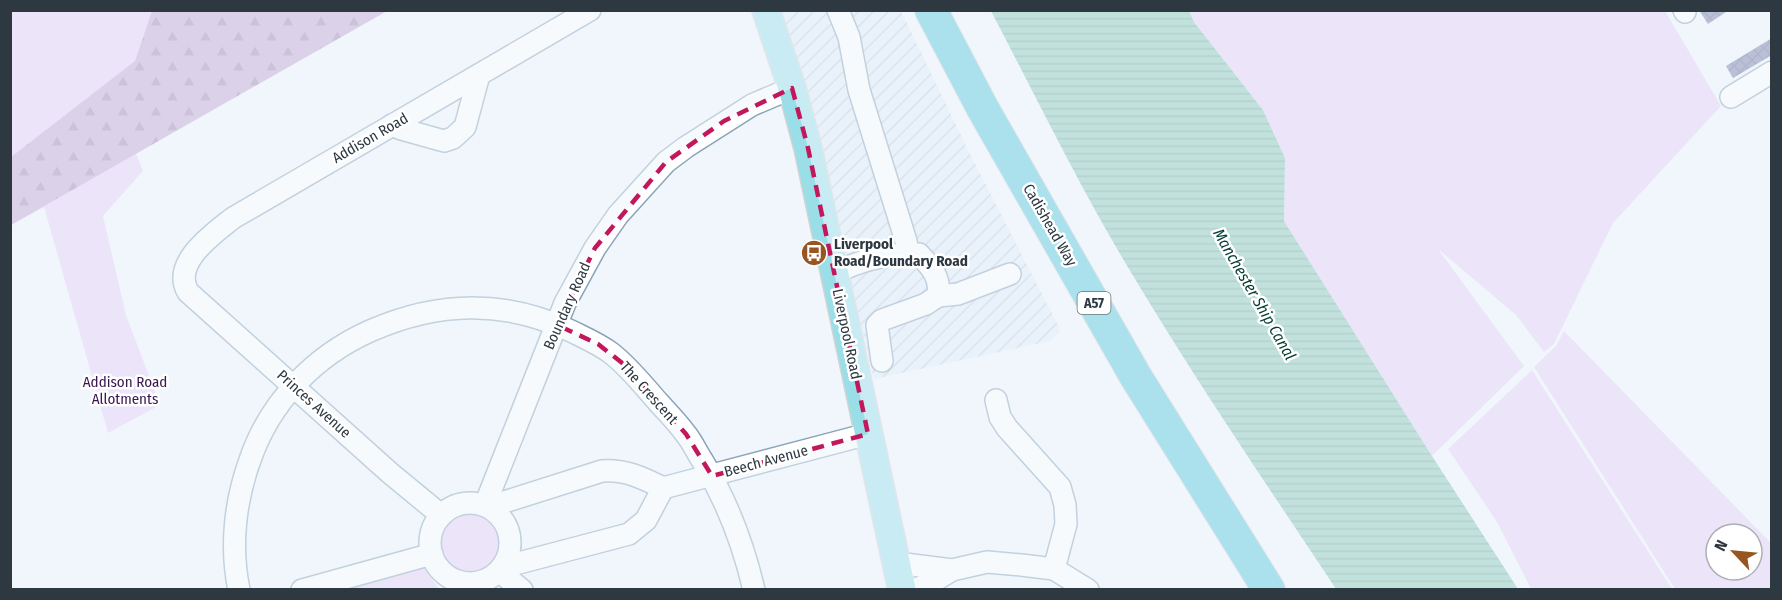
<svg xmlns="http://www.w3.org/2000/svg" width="1782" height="600" viewBox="0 0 1782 600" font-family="'Fira Sans Condensed',sans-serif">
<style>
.industrial{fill:url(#industrial-furrows)}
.green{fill:#e7cff7;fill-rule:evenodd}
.forest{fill:url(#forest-firs)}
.water{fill:url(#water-rules)}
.building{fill:url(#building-cross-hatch)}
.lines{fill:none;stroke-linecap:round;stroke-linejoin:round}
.minor-casing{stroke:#89a4ba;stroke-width:24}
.major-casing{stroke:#d1d3d5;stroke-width:30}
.highway-casing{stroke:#d1d3d5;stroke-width:34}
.minor{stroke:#fff;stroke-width:21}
.major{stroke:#9adee8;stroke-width:27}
.highway{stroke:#56c8d9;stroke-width:32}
.marked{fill:none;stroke:#c2185b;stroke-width:4.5;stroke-dasharray:12 8;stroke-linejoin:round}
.labels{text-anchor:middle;stroke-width:5;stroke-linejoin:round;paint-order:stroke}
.shield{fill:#fff;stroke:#6c747a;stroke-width:1.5}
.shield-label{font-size:14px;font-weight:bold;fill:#2d3841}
.street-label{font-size:15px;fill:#2d3841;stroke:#fff}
.poi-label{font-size:15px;font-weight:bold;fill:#2d3841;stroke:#fff;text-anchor:start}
.park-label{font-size:15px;fill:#3b164e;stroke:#fff}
.water-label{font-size:16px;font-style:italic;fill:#003c30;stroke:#fff}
</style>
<defs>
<pattern id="industrial-furrows" width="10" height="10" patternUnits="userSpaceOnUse" patternTransform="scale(1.5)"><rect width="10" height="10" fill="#e0eef9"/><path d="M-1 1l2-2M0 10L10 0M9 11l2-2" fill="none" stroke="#c0cdd7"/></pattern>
<pattern id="forest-firs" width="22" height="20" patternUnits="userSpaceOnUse" patternTransform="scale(1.5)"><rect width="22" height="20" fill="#c2a6d4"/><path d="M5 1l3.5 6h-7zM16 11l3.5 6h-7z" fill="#9e88ae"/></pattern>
<pattern id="water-rules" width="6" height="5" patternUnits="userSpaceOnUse" patternTransform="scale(1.5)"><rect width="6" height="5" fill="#88c9b7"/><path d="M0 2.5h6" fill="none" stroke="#70a496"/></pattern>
<pattern id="building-cross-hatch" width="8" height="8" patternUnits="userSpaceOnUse" patternTransform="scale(1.5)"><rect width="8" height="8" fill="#787fad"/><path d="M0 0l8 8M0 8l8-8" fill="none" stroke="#63698e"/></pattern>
</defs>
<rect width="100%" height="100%" fill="#f0f6fb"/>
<polygon class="industrial" points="774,11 901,11 969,152 1061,331 1050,341 874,379 798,79"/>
<g class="green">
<polygon points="11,11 387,11 136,153 143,171 103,216 126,315 160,405 108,433 44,207 11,225"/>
<polygon points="1189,11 1665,11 1721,106 1613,223 1554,344 1544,352 1516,315 1438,249 1524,366 1432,456 1284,221 1285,158 1263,110 1194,22"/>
<path d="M 1564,331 L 1771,543 L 1771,589 L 1675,589 L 1534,367 L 1556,346 ZM 1716,534 L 1752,534 L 1752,570 L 1716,570 Z"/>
<polygon points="1532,370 1672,589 1531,589 1497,522 1448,449"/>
<circle cx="470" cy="544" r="30"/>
<polygon points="421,564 439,589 327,590"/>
</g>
<polygon class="forest" points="152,11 387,11 11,225 11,157 135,61"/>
<path class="water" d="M 991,11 L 1189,11 L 1194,22 L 1263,110 L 1285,158 L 1284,221 L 1432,456 L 1518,589 L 1336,589 C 1265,482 1192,375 1126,264 C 1077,182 1035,95 991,11 Z"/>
<g class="building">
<polygon points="1699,10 1729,10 1708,24"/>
<polygon points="1772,38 1772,55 1733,78 1726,66"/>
</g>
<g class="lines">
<g class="minor-casing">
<g id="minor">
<polyline points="838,10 849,37 859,90 906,241 908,254"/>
<polyline points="1684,10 1685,12"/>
<polyline points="1731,97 1772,72"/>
<polyline points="392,125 401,129 444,141 453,138 465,127 479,75"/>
<path d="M 835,273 C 862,259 888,253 919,254 C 931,267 941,277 938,296 L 926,304 L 882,320 L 877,325 L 882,361"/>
<polyline points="938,296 958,294 1010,274"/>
<polyline points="996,400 1000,417 1007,428 1060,487 1065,505 1066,524 1054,569"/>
<circle cx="470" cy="543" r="40"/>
<polyline points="485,505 565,303 595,248 618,215 666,162 686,147 752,105 792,88"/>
<path d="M 493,509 L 501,503 L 602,471 C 625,469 643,478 663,488 L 868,434"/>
<path d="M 441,515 L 390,473 L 188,292 C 171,263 213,234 233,218 L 590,10"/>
<polyline points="505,563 515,564 629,534 646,520 663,488"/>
<polyline points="897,563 952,570 987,562 1021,565 1054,569 1088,590"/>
<polyline points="499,571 522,590"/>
<path d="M 239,590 C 230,547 235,501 250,460 C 270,402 314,356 370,331 C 438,301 504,299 571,331 C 585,338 599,344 611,353 C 629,367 643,385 658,402 C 667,412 677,422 685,433 C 692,441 696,451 702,460 C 727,501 743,543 754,590"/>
<polyline points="302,590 432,554"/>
<polyline points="914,590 934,581 952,570"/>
</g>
</g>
<g class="major-casing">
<polyline id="major" points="766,10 792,88 808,148 902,590"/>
</g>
<g class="highway-casing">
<polyline id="highway" points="931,10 983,109 1136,377 1269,590"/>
</g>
<use href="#minor" class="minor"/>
<use href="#major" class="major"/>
<use href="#highway" class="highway"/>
</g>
<path d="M0 0H1782V600H0ZM 792,88 L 808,148 L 868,434 L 712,476 L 686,434 L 626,366 L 598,344 L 557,325 L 595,248 L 666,162 L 724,121 Z" fill="#f0f6fb" fill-opacity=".55" fill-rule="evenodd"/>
<path class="marked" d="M 792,88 L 808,148 L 868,434 L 712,476 L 686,434 L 626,366 L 598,344 L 557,325 L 595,248 L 666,162 L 724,121 Z"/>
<defs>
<g id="bus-disc" transform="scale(1.35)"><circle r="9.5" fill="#965521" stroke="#fff"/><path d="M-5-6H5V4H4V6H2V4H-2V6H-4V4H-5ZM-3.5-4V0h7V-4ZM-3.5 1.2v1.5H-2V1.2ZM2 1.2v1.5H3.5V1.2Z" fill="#fff"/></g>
</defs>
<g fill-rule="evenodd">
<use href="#bus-disc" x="814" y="253"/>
</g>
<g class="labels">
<rect class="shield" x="1077.5" y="292" width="33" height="22" rx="4.5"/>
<g class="shield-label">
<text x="1094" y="308">A57</text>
</g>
<g class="street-label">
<text transform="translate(370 138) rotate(-30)" y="5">Addison Road</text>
<text transform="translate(1050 225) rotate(60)" y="5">Cadishead Way</text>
<text transform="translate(567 306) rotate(-66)" y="5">Boundary Road</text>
<text transform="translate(847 334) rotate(78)" y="5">Liverpool Road</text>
<text transform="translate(649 393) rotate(48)" y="5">The Crescent</text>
<text transform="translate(314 404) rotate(42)" y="5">Princes Avenue</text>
<text transform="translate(766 461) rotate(-15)" y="5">Beech Avenue</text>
</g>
<g class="poi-label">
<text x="834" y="249">Liverpool<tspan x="834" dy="17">Road/Boundary Road</tspan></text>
</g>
<g class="park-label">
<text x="125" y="387">Addison Road<tspan x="125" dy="17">Allotments</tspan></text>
</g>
<g class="water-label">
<text transform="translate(1255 294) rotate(60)" y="6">Manchester Ship Canal</text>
</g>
</g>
<rect width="1782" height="600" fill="none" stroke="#2d3841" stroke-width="24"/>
<g transform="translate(1734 552) rotate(296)"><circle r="28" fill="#ffffff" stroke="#abafb3" stroke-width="1.5"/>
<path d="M0-4.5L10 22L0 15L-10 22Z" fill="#965521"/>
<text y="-9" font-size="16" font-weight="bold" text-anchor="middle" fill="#2d3841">N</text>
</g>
</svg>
